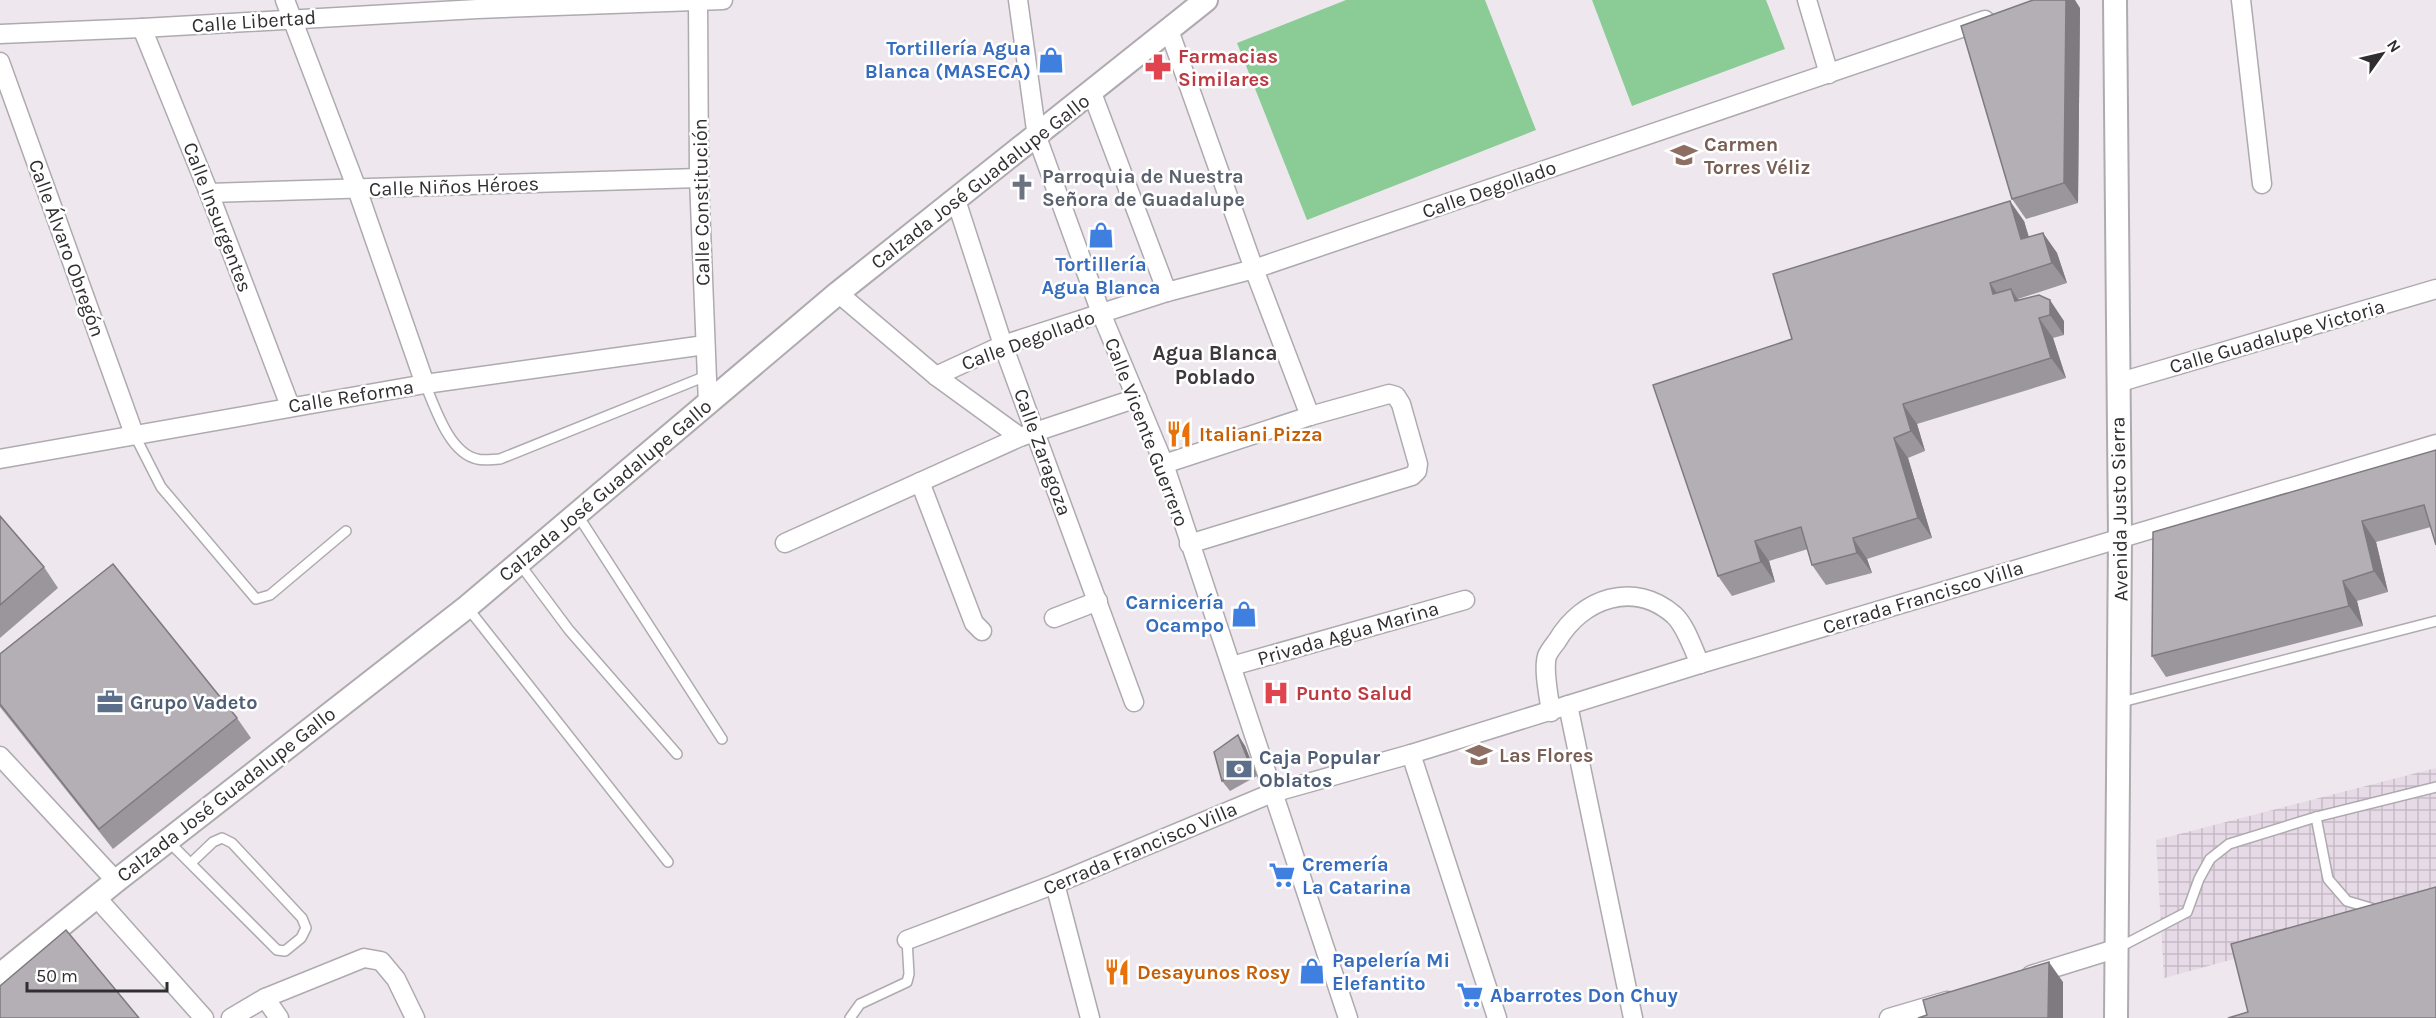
<svg xmlns="http://www.w3.org/2000/svg" width="2436" height="1018" viewBox="0 0 2436 1018" font-family="Karla,sans-serif">
<style>
.industrial{fill:url(#industrial-grid)}
.pitch{fill:#8bcc96}
.lines{fill:none;stroke-linecap:round;stroke-linejoin:round}
.service-casing{stroke:#afaaaf;stroke-width:12}
.minor-casing{stroke:#afaaaf;stroke-width:21}
.tertiary-casing{stroke:#afaaaf;stroke-width:26}
.service{stroke:#fff;stroke-width:9}
.minor{stroke:#fff;stroke-width:18}
.tertiary{stroke:#fff;stroke-width:22}
.wall{fill:#9b969c}
.shaded-wall{fill:#7e7a7f}
.building{fill:#b4afb5;stroke:#7e7a7f;stroke-width:1.5}
.labels{text-anchor:middle;stroke-width:5;stroke-linejoin:round;paint-order:stroke}
.street-label{font-size:20px;fill:#302e30;stroke:#fff}
.shop-label{font-size:20px;font-weight:bold;fill:#366cbe;stroke:#fff;text-anchor:start}
.health-label{font-size:20px;font-weight:bold;fill:#be3a42;stroke:#fff;text-anchor:start}
.education-label{font-size:20px;font-weight:bold;fill:#785e54;stroke:#fff;text-anchor:start}
.worship-label{font-size:20px;font-weight:bold;fill:#5b616d;stroke:#fff;text-anchor:start}
.food-label{font-size:20px;font-weight:bold;fill:#c56008;stroke:#fff;text-anchor:start}
.service-label{font-size:20px;font-weight:bold;fill:#4e5e75;stroke:#fff;text-anchor:start}
.neighbourhood-label{font-size:21px;font-weight:bold;fill:#3c383c;stroke:#fff}
</style>
<defs>
<pattern id="industrial-grid" width="8" height="8" patternUnits="userSpaceOnUse" patternTransform="scale(1.5)"><rect width="8" height="8" fill="#e5dae6"/><path d="M0 4h8M4 0v8" fill="none" stroke="#c5bbc6"/></pattern>
</defs>
<rect width="100%" height="100%" fill="#eee8ee"/>
<polygon class="industrial" points="2436,768 2436,904 2164,978 2156,840"/>
<g class="pitch">
<polygon points="1346,0 1485,0 1536,130 1307,220 1237,43"/>
<polygon points="1592,0 1766,0 1785,49 1632,106"/>
</g>
<g class="lines">
<g class="service-casing">
<g id="service">
<path d="M 425,384 C 435,407 449,453 477,459 C 484,461 493,459 500,459 L 706,376"/>
<polyline points="134,434 161,487 256,599 270,595 346,531"/>
<polyline points="577,514 722,739"/>
<polyline points="519,563 569,630 677,754"/>
<polyline points="467,607 668,862"/>
<polyline points="2118,703 2436,621"/>
<polyline points="2316,817 2328,879 2347,901 2374,909"/>
<polyline points="167,840 277,950 285,951 301,938 306,928 302,918 232,843 222,838 213,842 191,863"/>
<polyline points="2118,948 2187,912 2199,879 2210,859 2229,844 2316,817 2436,787"/>
<polyline points="850,1018 860,1004 907,982 909,974 907,940"/>
</g>
</g>
<g class="minor-casing">
<g id="minor">
<polyline points="285,0 357,189 425,384"/>
<polyline points="698,0 699,178 708,404"/>
<polyline points="1018,0 1037,137 1101,313 1164,464 1348,1018"/>
<polyline points="1807,0 1829,74"/>
<polyline points="2241,0 2262,184"/>
<polyline points="142,28 209,193 290,406"/>
<polyline points="1169,30 1254,269 1310,416"/>
<polyline points="0,34 142,28 477,9 723,0"/>
<polyline points="0,62 134,434"/>
<polyline points="1092,93 1167,292"/>
<polyline points="209,193 699,178"/>
<polyline points="956,200 1003,345 1134,702"/>
<polyline points="838,293 936,376 1020,437"/>
<polyline points="936,376 1003,345 1167,292 1254,269 1985,20"/>
<polyline points="2117,383 2436,289"/>
<polyline points="0,459 425,384 705,345"/>
<polyline points="1164,464 1310,416 1389,394 1396,396 1401,404 1418,464 1417,471 1412,476 1189,544"/>
<polyline points="920,482 974,623 982,631"/>
<polyline points="785,543 1020,437 1137,398"/>
<polyline points="1054,618 1098,601"/>
<polyline points="1232,666 1465,600"/>
<polyline points="1568,705 1633,1018"/>
<path d="M 1551,712 C 1549,697 1543,670 1547,656 C 1549,651 1554,645 1557,641 C 1582,598 1634,580 1674,615 C 1686,626 1693,649 1700,664"/>
<polyline points="1411,754 1497,1018"/>
<polyline points="0,756 116,881"/>
<polyline points="1055,884 1090,1018"/>
<polyline points="96,897 204,1018"/>
<polyline points="907,940 1055,884 1272,793 1411,754 1700,664 2436,444"/>
<polyline points="2031,975 2115,949"/>
<polyline points="265,998 279,1018"/>
<polyline points="231,1018 265,998 364,958 381,961 396,979 415,1018"/>
<polyline points="1889,1018 1947,1001"/>
</g>
</g>
<g class="tertiary-casing">
<g id="tertiary">
<polyline points="2115,0 2120,538 2116,1018"/>
<polyline points="0,975 116,881 467,607 838,293 1206,0"/>
</g>
</g>
<use href="#service" class="service"/>
<use href="#minor" class="minor"/>
<use href="#tertiary" class="tertiary"/>
</g>
<g class="wall">
<polygon points="2080,8 2078,203 2026,219 2012,199"/>
<polygon points="2024,221 2029,237 2043,233 2057,253 2067,283 2018,299 2019,300 2064,321 2064,335 2053,338 2066,378 1917,424 1925,451 1908,458 1932,538 1867,559 1872,573 1826,585 1812,565 1808,549 1769,561 1775,582 1732,596 1718,576 1792,339"/>
<polygon points="2436,450 2431,527 2376,542 2388,592 2357,601 2363,626 2166,677 2152,656"/>
<polygon points="0,516 44,567 58,588 0,638"/>
<polygon points="0,654 237,718 251,738 113,849 0,707"/>
<polygon points="1238,735 1245,746 1257,776 1230,791 1222,781"/>
</g>
<g class="shaded-wall">
<polygon points="2066,0 2075,0 2080,8 2078,203 2064,183"/>
<polygon points="2010,201 2024,221 2035,259 2021,239"/>
<polygon points="2043,233 2057,253 2067,283 2052,263"/>
<polygon points="1990,283 2004,303 1993,294"/>
<polygon points="2011,289 2025,310 2015,301"/>
<polygon points="2050,300 2064,321 2064,335 2050,315"/>
<polygon points="2039,318 2053,338 2066,378 2051,358"/>
<polygon points="1903,404 1917,424 1925,451 1911,431"/>
<polygon points="1894,438 1908,458 1932,538 1918,518"/>
<polygon points="2362,521 2376,542 2388,592 2374,571"/>
<polygon points="1853,538 1867,559 1872,573 1857,553"/>
<polygon points="1755,541 1769,561 1775,582 1761,562"/>
<polygon points="2343,581 2357,601 2363,626 2349,606"/>
<polygon points="1238,735 1245,746 1257,776 1250,765"/>
<polygon points="2049,962 2063,982 2063,1018 2048,1018"/>
</g>
<g class="building">
<polygon points="2033,0 2066,0 2064,183 2012,199 1961,26"/>
<polygon points="2010,201 2021,239 2043,233 2052,263 1990,283 1993,294 2011,289 2015,301 2039,295 2050,300 2050,315 2039,318 2051,358 1903,404 1911,431 1894,438 1918,518 1853,538 1857,553 1812,565 1801,527 1755,541 1761,562 1718,576 1653,385 1792,339 1773,274"/>
<polygon points="2436,450 2436,545 2424,505 2362,521 2374,571 2343,581 2349,606 2152,656 2153,532"/>
<polygon points="0,516 44,567 0,605"/>
<polygon points="113,564 237,718 99,829 0,704 0,654"/>
<polygon points="1238,735 1250,765 1222,781 1214,752"/>
<polygon points="2436,887 2436,1018 2228,1018 2248,1012 2231,944"/>
<polygon points="66,930 139,1018 0,1018 0,986"/>
<polygon points="2049,962 2048,1018 1918,1018 1927,1015 1923,1000"/>
</g>
<defs>
<g id="shop-bare" transform="scale(2.07)"><path d="M-5-2.5h2.3a2.7 3.5 0 0 1 5.4 0H5L5.5 6h-11ZM-1.5-2.5h3a1.5 2.3 0 0 0-3 0Z" fill="#3f7fe0" stroke="#fff" stroke-width="2.5" paint-order="stroke"/></g>
<g id="pharmacy-bare" transform="scale(2.07)"><path d="M-2-6h4v4h4v4h-4v4h-4v-4h-4v-4h4Z" fill="#e0444e" stroke="#fff" stroke-width="2.5" paint-order="stroke"/></g>
<g id="school-bare" transform="scale(2.07)"><path d="M0-5L7-2L0 1L-7-2ZM-4 1L0 2.5L4 1V4Q0 6-4 4Z" fill="#8d6e63" stroke="#fff" stroke-width="2.5" paint-order="stroke"/></g>
<g id="church-bare" transform="scale(2.07)"><path d="M-1.2-6h2.4v3.5h3.3v2.4h-3.3V6h-2.4V-.1h-3.3v-2.4h3.3Z" fill="#6b7280" stroke="#fff" stroke-width="2.5" paint-order="stroke"/></g>
<g id="restaurant-bare" transform="scale(2.07)"><path d="M-5-6h1v4h1v-4h1v4h1v-4h1v5L-1.5 .5V6h-2V.5L-5-1ZM5-6V6H3V1.5H1.5Q1.5-4 5-6Z" fill="#e8710a" stroke="#fff" stroke-width="2.5" paint-order="stroke"/></g>
<g id="hospital-bare" transform="scale(2.07)"><path d="M-5-5h3v3.5h4V-5h3V5h-3V1.5h-4V5h-3Z" fill="#e0444e" stroke="#fff" stroke-width="2.5" paint-order="stroke"/></g>
<g id="office-bare" transform="scale(2.07)"><path d="M-6-3h4V-5.5h4V-3h4V5H-6ZM-1-4.5V-3h2v-1.5ZM-6 0V1H6V0Z" fill="#5c6f8a" stroke="#fff" stroke-width="2.5" paint-order="stroke"/></g>
<g id="bank-bare" transform="scale(2.07)"><path d="M-6-4H6V4H-6ZM0-2.3a2.3 2.3 0 1 0 0 4.6a2.3 2.3 0 1 0 0-4.6Z" fill="#5c6f8a" stroke="#fff" stroke-width="2.5" paint-order="stroke"/></g>
<g id="supermarket-bare" transform="scale(2.07)"><path d="M-6-5.5h2.5l.6 2H6L4.5 2H-2.5L-4.4-4H-6ZM-1.5 3.2a1.3 1.3 0 1 0 .1 0ZM3 3.2a1.3 1.3 0 1 0 .1 0Z" fill="#3f7fe0" stroke="#fff" stroke-width="2.5" paint-order="stroke"/></g>
</defs>
<g fill-rule="evenodd">
<use href="#shop-bare" x="1051" y="60"/>
<use href="#pharmacy-bare" x="1158" y="67"/>
<use href="#school-bare" x="1684" y="155"/>
<use href="#church-bare" x="1022" y="187"/>
<use href="#shop-bare" x="1101" y="235"/>
<use href="#restaurant-bare" x="1179" y="434"/>
<use href="#shop-bare" x="1244" y="614"/>
<use href="#hospital-bare" x="1276" y="693"/>
<use href="#office-bare" x="110" y="702"/>
<use href="#school-bare" x="1479" y="755"/>
<use href="#bank-bare" x="1239" y="769"/>
<use href="#supermarket-bare" x="1282" y="875"/>
<use href="#shop-bare" x="1312" y="971"/>
<use href="#restaurant-bare" x="1117" y="972"/>
<use href="#supermarket-bare" x="1470" y="995"/>
</g>
<g class="labels">
<g class="street-label">
<text transform="translate(254 21) rotate(-4)" y="7">Calle Libertad</text>
<text transform="translate(980 181) rotate(-38)" y="7">Calzada José Guadalupe Gallo</text>
<text transform="translate(454 186) rotate(-2)" y="7">Calle Niños Héroes</text>
<text transform="translate(1489 189) rotate(-19)" y="7">Calle Degollado</text>
<text transform="translate(701 202) rotate(-91)" y="7">Calle Constitución</text>
<text transform="translate(218 217) rotate(69)" y="7">Calle Insurgentes</text>
<text transform="translate(67 248) rotate(70)" y="7">Calle Álvaro Obregón</text>
<text transform="translate(2277 336) rotate(-16)" y="7">Calle Guadalupe Victoria</text>
<text transform="translate(1028 340) rotate(-20)" y="7">Calle Degollado</text>
<text transform="translate(351 396) rotate(-9)" y="7">Calle Reforma</text>
<text transform="translate(1147 432) rotate(69)" y="7">Calle Vicente Guerrero</text>
<text transform="translate(1043 452) rotate(70)" y="7">Calle Zaragoza</text>
<text transform="translate(605 490) rotate(-40)" y="7">Calzada José Guadalupe Gallo</text>
<text transform="translate(2119 509) rotate(-91)" y="7">Avenida Justo Sierra</text>
<text transform="translate(1923 597) rotate(-17)" y="7">Cerrada Francisco Villa</text>
<text transform="translate(1348 633) rotate(-16)" y="7">Privada Agua Marina</text>
<text transform="translate(226 794) rotate(-38)" y="7">Calzada José Guadalupe Gallo</text>
<text transform="translate(1140 848) rotate(-23)" y="7">Cerrada Francisco Villa</text>
</g>
<g class="shop-label">
<text x="1031" y="55" text-anchor="end">Tortillería Agua<tspan x="1031" dy="23">Blanca (MASECA)</tspan></text>
<text x="1101" y="271" text-anchor="middle">Tortillería<tspan x="1101" dy="23">Agua Blanca</tspan></text>
<text x="1224" y="609" text-anchor="end">Carnicería<tspan x="1224" dy="23">Ocampo</tspan></text>
<text x="1302" y="871">Cremería<tspan x="1302" dy="23">La Catarina</tspan></text>
<text x="1332" y="967">Papelería Mi<tspan x="1332" dy="23">Elefantito</tspan></text>
<text x="1490" y="1002">Abarrotes Don Chuy</text>
</g>
<g class="health-label">
<text x="1178" y="63">Farmacias<tspan x="1178" dy="23">Similares</tspan></text>
<text x="1296" y="700">Punto Salud</text>
</g>
<g class="education-label">
<text x="1704" y="151">Carmen<tspan x="1704" dy="23">Torres Véliz</tspan></text>
<text x="1499" y="762">Las Flores</text>
</g>
<g class="worship-label">
<text x="1042" y="183">Parroquia de Nuestra<tspan x="1042" dy="23">Señora de Guadalupe</tspan></text>
</g>
<g class="food-label">
<text x="1199" y="441">Italiani Pizza</text>
<text x="1137" y="979">Desayunos Rosy</text>
</g>
<g class="service-label">
<text x="130" y="709">Grupo Vadeto</text>
<text x="1259" y="764">Caja Popular<tspan x="1259" dy="23">Oblatos</tspan></text>
</g>
<g class="neighbourhood-label">
<text x="1215" y="360">Agua Blanca<tspan x="1215" dy="24">Poblado</tspan></text>
</g>
</g>
<g transform="translate(2382 54) rotate(56)" stroke="#ffffff" stroke-width="4.5" paint-order="stroke">
<path d="M0-4.5L10 22L0 15L-10 22Z" fill="#302e30"/>
<text y="-9" font-size="16" font-weight="bold" text-anchor="middle" fill="#302e30">N</text>
</g>
<path d="M27 982v9h140v-9" fill="none" stroke="#302e30" stroke-width="3"/>
<text x="36" y="982" font-size="18" fill="#302e30" stroke="#ffffff" stroke-width="4.5" paint-order="stroke">50 m</text>
</svg>
